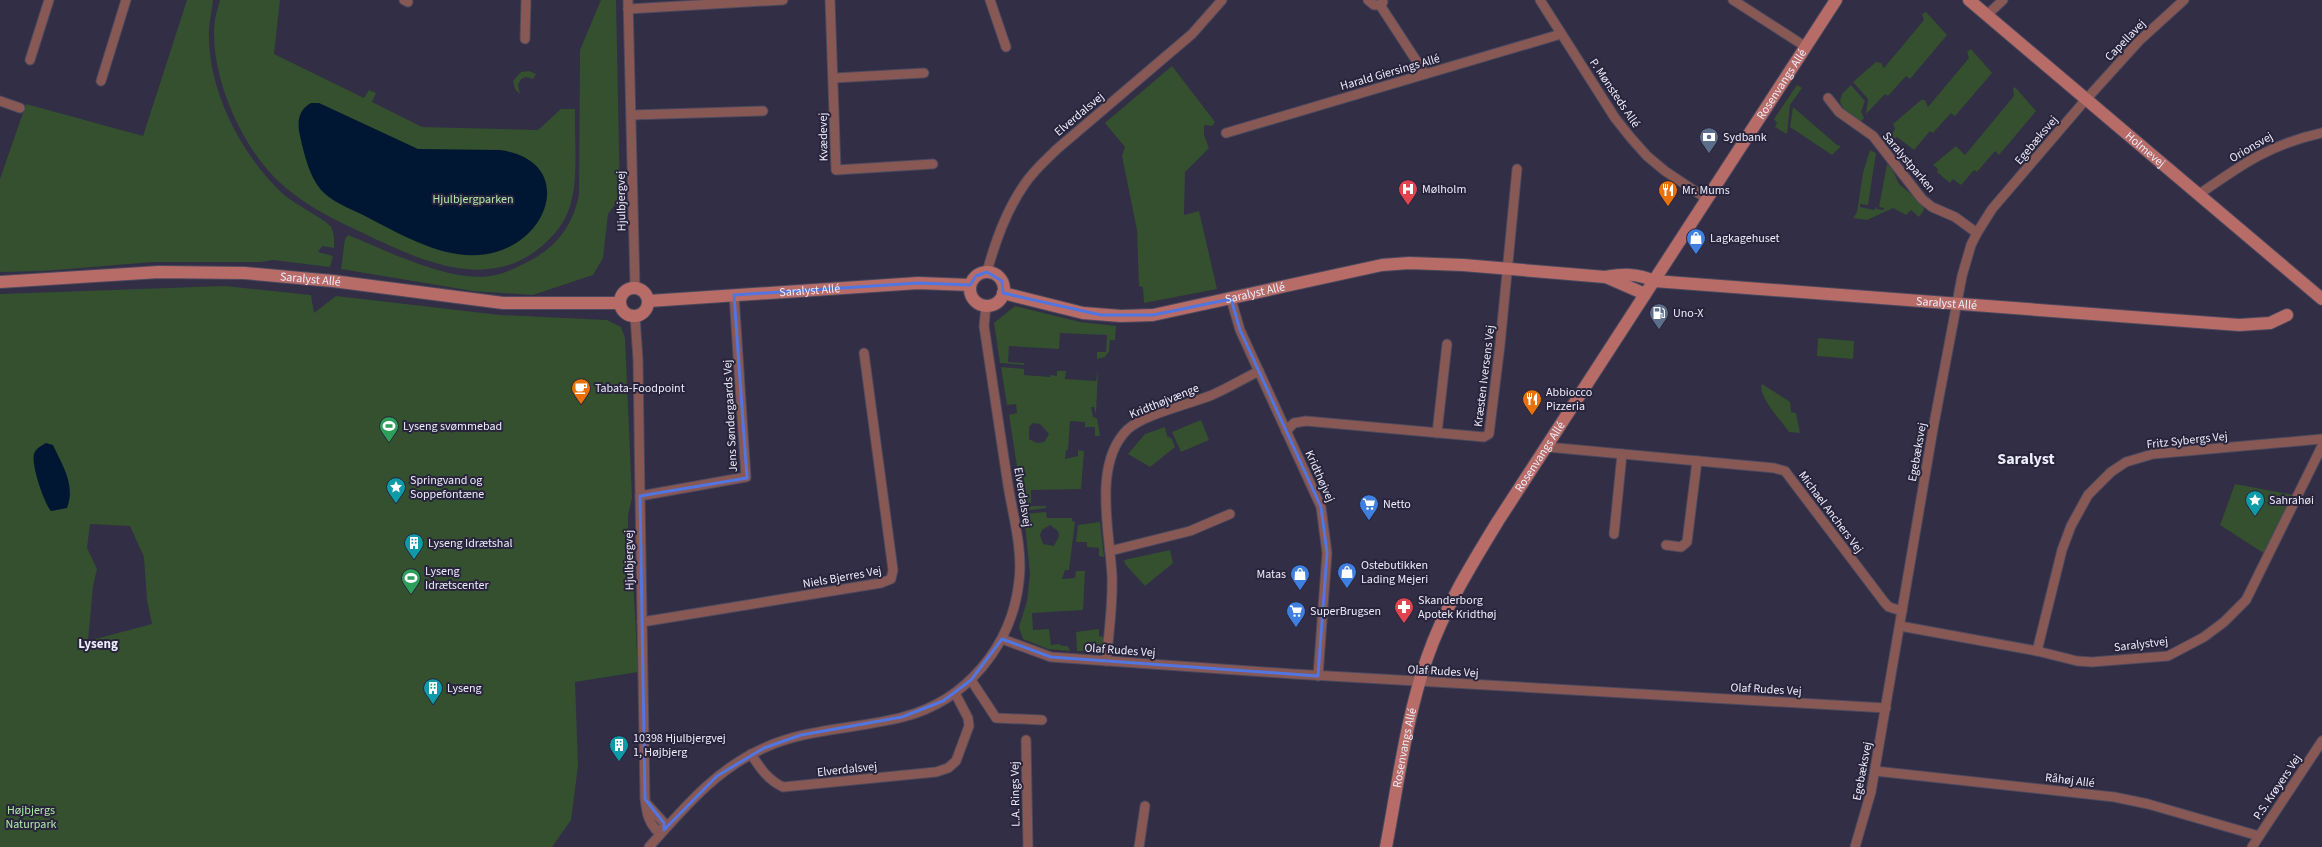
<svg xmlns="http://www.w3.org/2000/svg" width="2322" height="847" viewBox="0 0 2322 847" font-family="'Source Sans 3',sans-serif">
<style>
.green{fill:#34502f;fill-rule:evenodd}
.water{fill:#001733}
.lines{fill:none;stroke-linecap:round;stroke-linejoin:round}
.street-casing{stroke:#4b495e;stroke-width:11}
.secondary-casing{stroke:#4b495e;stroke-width:14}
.street{stroke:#885855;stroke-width:9}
.secondary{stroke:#b76c68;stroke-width:12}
.marked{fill:none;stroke:#5176e1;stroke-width:3;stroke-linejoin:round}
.labels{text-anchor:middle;stroke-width:4;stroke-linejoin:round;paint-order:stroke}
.street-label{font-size:12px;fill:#edecfb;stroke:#28243b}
.poi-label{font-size:12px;fill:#edecfb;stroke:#28243b;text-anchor:start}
.park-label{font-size:12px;fill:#b0eba5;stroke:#28243b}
.neighbourhood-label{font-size:13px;font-weight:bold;fill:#edecfb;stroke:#28243b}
.district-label{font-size:16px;font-weight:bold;fill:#edecfb;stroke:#28243b}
</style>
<rect width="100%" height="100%" fill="#312e45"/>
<g class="green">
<path d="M 187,0 L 213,0 C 212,10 210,20 209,30 C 207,89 240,153 282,193 C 292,203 327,220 331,227 C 335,234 334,241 334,248 L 322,246 L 318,252 L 333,256 L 330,267 L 273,260 L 261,262 L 153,262 L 43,271 L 0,272 L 0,179 L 26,104 L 143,136 Z"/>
<path d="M 220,0 L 280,0 L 274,54 L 364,98 L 369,90 L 376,93 L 372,102 L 422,127 L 538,130 L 561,109 L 575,109 C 574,140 580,186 567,214 C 561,228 549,241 537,250 C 484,291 417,259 365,234 C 332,219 302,204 276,179 C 241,144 213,81 214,31 C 214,21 217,10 220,0 Z"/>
<path d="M 601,0 L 616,0 L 620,198 L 608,214 L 603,258 L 593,275 L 533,295 L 473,291 L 341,269 L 345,239 L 348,235 C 388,251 454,285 496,275 C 509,272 521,265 533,259 C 558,245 573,224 579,195 L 580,50 Z"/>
<polygon points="1926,12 1947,35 1910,79 1906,76 1888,96 1885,94 1866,114 1868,99 1853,82 1876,62 1881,63 1884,68 1924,20 1922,14"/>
<polygon points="1971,49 1992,73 1955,116 1951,113 1933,133 1930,131 1914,150 1897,137 1894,139 1890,137 1895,129 1893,124 1921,100 1925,100 1928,107 1969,58 1967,52"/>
<polygon points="1172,66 1215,122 1212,126 1204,125 1204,135 1209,148 1185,172 1184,215 1199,211 1217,289 1144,303 1143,287 1139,286 1137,230 1122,156 1125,147 1105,123"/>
<polygon points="529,71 536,74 533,79 526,77 521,79 518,85 520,94 515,89 513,81 521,72"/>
<polygon points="1797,85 1802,88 1790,105 1787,134 1775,127 1777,123 1774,119"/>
<polygon points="1851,85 1865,101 1861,112 1864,118 1860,123 1845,111 1840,102 1842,94"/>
<polygon points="2015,87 2036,111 1999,155 1995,151 1977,172 1974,170 1961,185 1953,179 1950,183 1937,172 1938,169 1933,165 1956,146 1965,155 2014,96 2013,89"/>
<polygon points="1793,107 1837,145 1841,146 1832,155 1790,127"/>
<polygon points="1870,150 1876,153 1868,205 1860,204 1860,207 1874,210 1877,207 1877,209 1884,210 1884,208 1879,207 1887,164 1892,169 1899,184 1923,204 1924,210 1919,217 1911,210 1906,215 1893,208 1867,220 1853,218 1857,212 1863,173"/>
<path d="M 224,286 L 311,295 L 314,313 L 336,296 L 500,315 L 607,320 L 621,327 L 625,338 L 632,498 L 628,515 L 628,557 L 633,578 L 638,672 L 575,682 L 578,766 L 571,820 L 552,847 L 0,847 L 0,294 ZM 90,524 L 130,526 L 144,557 L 147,600 L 152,624 L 88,641 L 93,586 L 97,569 L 87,548 Z"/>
<polygon points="1015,306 1080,322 1116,326 1115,340 1110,340 1109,351 1105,357 1097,359 1097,352 1106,352 1107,335 1060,333 1059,349 1009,346 1008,362 1024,363 1024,365 1000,363 994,323"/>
<polygon points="1818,338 1854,341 1853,359 1817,356"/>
<path d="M 1001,367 L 1024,369 L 1024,375 L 1050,377 L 1050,375 L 1057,376 L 1057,371 L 1066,371 L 1065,379 L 1096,381 L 1098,371 L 1096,414 L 1094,407 L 1091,407 L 1093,417 L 1097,418 L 1100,436 L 1095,436 L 1095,427 L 1085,427 L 1085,422 L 1070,421 L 1068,450 L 1066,450 L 1065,459 L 1078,456 L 1078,450 L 1084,451 L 1081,489 L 1031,490 L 1031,506 L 1046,506 L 1046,508 L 1024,511 L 1009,415 L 1017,413 L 1016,404 L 1007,405 ZM 1033,423 L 1040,424 L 1049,434 L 1044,442 L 1037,443 L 1029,439 L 1029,427 Z"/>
<path d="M 1762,384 L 1790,402 L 1791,412 L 1796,413 L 1800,433 L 1789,432 C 1783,423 1756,394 1762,384 Z"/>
<polygon points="1201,420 1209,440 1181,452 1172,432"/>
<polygon points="1165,427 1167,436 1172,439 1175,447 1150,467 1128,454 1145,434"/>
<polygon points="2235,484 2294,495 2265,554 2220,525"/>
<path d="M 1046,512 L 1047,518 L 1072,518 L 1072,521 L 1075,522 L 1069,570 L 1065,570 L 1062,579 L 1075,578 L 1076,571 L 1085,571 L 1083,610 L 1032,613 L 1033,630 L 1049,629 L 1051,645 L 1059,644 L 1062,646 L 1068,646 L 1070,651 L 1048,649 L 1023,639 L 1019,627 L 1027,601 L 1030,574 L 1024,514 ZM 1050,525 L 1058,531 L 1059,536 L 1054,546 L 1043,544 L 1040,535 L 1042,530 Z"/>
<polygon points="1100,522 1104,557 1099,556 1099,548 1087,547 1087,542 1076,542 1078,525"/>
<polygon points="1170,550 1173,563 1145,586 1125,564 1124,560"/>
<polygon points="1099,629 1099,636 1104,637 1102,651 1077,651 1076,632"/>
</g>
<g class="water">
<path d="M 311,103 L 319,103 L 418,149 L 500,150 C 573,160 553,236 496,252 C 451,265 404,236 365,216 C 349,208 332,202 321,190 C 309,176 304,153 300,136 C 297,122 298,110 311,103 Z"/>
<path d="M 46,443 L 53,445 C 62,465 76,485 67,508 L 51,511 C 44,503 31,465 34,454 C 36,448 41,446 46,443 Z"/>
</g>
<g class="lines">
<g class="street-casing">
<g id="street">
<polyline points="404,0 408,2"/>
<polyline points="628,0 635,287"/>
<polyline points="830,0 836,170 933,164"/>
<polyline points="990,0 1006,47"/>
<polyline points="1368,0 1374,5 1380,5 1383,2"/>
<polyline points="1540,0 1615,118 1631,138 1647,156 1665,171 1707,199"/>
<polyline points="1733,0 1806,47"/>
<polyline points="1380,5 1425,74"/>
<polyline points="628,9 783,0"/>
<polyline points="1987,15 2003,0"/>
<polyline points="525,39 526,0"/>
<polyline points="30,60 49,0"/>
<polyline points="834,78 924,73"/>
<polyline points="101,81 126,0"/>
<polyline points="1828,98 1839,112 1873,136 1922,199 1932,207 1955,217 1977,233"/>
<polyline points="0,101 20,108"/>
<polyline points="631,115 763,111"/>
<polyline points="1226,133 1561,34"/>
<path d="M 2198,195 C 2241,165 2270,144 2322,133"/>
<path d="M 987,272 C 995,242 1006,211 1024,185 C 1033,171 1046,160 1057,149 L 1192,34 L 1222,0"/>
<polyline points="1231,299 1240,330 1321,507 1327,553 1318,676"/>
<path d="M 635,316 L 638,360 L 640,496 L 645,799 C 647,812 647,819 656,830 L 664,830 L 664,823 L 646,803"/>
<polyline points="1286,431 1294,423 1306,421 1484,437 1489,434 1500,345 1517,169"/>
<polyline points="1437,433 1447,344"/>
<polyline points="1547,447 1774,468 1785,471 1885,603 1889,607 1902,611"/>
<polyline points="640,496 746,477 734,295"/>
<polyline points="1614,534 1622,454"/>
<polyline points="1666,545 1681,547 1687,542 1697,461"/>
<polyline points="1110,551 1190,531 1230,514"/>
<polyline points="642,622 881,583 891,579 893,570 864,353"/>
<polyline points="1900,626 2037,651 2077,661 2092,662 2168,656 2204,637 2224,622 2246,600 2322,446"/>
<polyline points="1002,639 1051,657 1294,674 1886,708"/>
<polyline points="2037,651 2062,550 2071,526 2088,495 2111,472 2126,462 2153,454 2322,439"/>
<path d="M 1106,661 C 1109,633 1113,604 1112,576 C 1110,533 1092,463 1128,429 C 1145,414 1190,404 1212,395 C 1228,388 1243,379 1259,371"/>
<polyline points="971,680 996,718 1042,720"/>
<polyline points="1026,740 1028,847"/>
<path d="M 751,754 C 760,768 768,780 783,787 L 936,772 L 948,768 L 956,761 L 969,726 L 968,718 L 955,693"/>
<polyline points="1875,771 2114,797 2148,804 2259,836"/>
<path d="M 649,847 C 684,808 716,769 764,748 C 808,728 857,729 903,717 C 966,701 1012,646 1019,581 C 1023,550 1013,516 1008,485 C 1000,432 992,379 984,326 L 986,306"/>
<polyline points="1139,847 1145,806"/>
<polyline points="1855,847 1871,792 1933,429 1962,276 1971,245 1977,233 1992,209 2082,104 2139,41 2184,0"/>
<polyline points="2252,847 2322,741"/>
</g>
</g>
<g class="secondary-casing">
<g id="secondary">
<path id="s1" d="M 1969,0 L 2322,299"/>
<circle cx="987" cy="289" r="17"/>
<polyline points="1606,277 1645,294"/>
<path id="s2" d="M 0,282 L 159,272 L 244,273 L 333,281 L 503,303 L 620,303"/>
<circle cx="634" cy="302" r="14"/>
<path id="s3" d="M 1003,293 L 1083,313 L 1121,316 L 1153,315 L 1382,265 L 1409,263 L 1463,265 L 1605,277 C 1623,274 1637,273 1654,281 L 2239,325 L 2270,323 L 2287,315"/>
<path id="s4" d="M 649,301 L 918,283 L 970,285"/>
<path id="s5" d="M 1386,847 C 1398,784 1406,718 1427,658 C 1444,609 1471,565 1498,521 L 1836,0"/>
</g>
</g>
<use href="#street" class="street"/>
<use href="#secondary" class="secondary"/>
</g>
<path class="marked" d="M 987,272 L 1002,281 L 1003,293 L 1101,315 L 1153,315 L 1231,299 L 1240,330 L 1321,507 L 1327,553 L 1318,676 L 1051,657 L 1002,639 L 971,680 L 943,701 L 902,717 L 801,735 L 764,748 L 717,776 L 664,830 L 664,823 L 645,799 L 640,496 L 747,478 L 734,295 L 918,283 L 970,285 L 976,276 Z"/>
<defs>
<g id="bank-pin" transform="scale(1)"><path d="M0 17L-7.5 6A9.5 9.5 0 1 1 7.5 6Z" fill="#5c6f8a" stroke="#28243b"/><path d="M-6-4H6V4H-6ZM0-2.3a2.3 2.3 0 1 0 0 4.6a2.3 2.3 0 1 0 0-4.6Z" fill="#fff"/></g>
<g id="hospital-pin" transform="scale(1)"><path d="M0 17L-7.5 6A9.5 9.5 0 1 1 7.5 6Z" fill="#e0444e" stroke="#28243b"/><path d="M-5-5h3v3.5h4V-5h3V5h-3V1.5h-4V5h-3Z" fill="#fff"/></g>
<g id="restaurant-pin" transform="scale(1)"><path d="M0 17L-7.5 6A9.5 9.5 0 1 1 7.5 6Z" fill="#e8710a" stroke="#28243b"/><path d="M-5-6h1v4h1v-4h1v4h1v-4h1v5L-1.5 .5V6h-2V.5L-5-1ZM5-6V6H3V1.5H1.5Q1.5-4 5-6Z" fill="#fff"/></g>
<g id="shop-pin" transform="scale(1)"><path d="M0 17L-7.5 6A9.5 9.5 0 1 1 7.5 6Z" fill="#3f7fe0" stroke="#28243b"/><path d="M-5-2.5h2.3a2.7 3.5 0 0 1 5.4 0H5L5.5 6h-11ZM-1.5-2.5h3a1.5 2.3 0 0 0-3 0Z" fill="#fff"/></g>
<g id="fuel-pin" transform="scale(1)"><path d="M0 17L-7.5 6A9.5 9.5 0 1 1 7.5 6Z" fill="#5c6f8a" stroke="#28243b"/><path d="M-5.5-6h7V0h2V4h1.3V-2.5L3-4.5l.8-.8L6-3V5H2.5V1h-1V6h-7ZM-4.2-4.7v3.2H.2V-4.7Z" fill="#fff"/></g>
<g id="cafe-pin" transform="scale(1)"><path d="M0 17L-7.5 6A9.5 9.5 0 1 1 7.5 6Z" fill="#e8710a" stroke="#28243b"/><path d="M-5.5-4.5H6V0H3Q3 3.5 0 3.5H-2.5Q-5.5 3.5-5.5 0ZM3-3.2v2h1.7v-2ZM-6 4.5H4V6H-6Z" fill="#fff"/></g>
<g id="stadium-pin" transform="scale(1)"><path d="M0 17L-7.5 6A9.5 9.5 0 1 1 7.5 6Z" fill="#2e9e5b" stroke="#28243b"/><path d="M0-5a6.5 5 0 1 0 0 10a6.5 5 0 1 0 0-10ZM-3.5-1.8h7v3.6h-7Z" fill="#fff"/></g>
<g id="sight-pin" transform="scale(1)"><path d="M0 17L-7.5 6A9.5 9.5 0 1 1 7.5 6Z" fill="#0f9aa8" stroke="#28243b"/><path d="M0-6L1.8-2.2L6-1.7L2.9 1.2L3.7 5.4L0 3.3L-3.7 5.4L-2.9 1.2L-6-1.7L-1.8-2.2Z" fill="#fff"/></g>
<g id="supermarket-pin" transform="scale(1)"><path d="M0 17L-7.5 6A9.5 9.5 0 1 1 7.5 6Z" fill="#3f7fe0" stroke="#28243b"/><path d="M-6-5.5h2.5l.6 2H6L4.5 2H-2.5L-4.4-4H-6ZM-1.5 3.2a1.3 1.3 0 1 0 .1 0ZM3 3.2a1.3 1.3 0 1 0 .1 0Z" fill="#fff"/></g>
<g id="building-pin" transform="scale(1)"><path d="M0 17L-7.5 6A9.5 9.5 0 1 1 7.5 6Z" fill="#0f9aa8" stroke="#28243b"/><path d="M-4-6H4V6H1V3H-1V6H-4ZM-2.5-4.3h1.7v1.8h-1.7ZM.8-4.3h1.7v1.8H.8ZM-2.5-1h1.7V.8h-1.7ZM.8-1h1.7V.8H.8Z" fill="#fff"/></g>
<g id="pharmacy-pin" transform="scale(1)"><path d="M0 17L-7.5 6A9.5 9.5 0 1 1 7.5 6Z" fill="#e0444e" stroke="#28243b"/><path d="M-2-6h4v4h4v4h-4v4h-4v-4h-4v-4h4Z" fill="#fff"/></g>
</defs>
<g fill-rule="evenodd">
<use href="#bank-pin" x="1709" y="137"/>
<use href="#hospital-pin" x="1408" y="189"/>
<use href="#restaurant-pin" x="1668" y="190"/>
<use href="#shop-pin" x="1696" y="238"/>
<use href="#fuel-pin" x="1659" y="313"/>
<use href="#cafe-pin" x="581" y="388"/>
<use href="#restaurant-pin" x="1532" y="399"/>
<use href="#stadium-pin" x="389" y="426"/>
<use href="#sight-pin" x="396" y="487"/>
<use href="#sight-pin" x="2255" y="500"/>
<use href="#supermarket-pin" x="1369" y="504"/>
<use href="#building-pin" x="414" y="543"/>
<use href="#shop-pin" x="1347" y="572"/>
<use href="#shop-pin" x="1300" y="574"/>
<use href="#stadium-pin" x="411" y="578"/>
<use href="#pharmacy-pin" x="1404" y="607"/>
<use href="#supermarket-pin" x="1296" y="611"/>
<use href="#building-pin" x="433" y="688"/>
<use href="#building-pin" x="619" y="745"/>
</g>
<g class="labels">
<g class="street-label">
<text transform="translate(2125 40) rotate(-46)" y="4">Capellavej</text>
<text transform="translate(1390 72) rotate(-16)" y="4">Harald Giersings Allé</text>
<text dy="4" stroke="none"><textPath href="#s5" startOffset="869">Rosenvangs Allé</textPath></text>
<text transform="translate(1615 93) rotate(56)" y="4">P. Mønsteds Allé</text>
<text transform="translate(1079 114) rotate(-40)" y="4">Elverdalsvej</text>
<text transform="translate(823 137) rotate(-91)" y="4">Kvædevej</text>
<text transform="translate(2036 140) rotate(-50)" y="4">Egebæksvej</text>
<text transform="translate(2251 147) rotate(-30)" y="4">Orionsvej</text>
<text dy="4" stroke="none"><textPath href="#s1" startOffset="231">Holmevej</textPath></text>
<text transform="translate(1909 162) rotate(50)" y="4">Saralystparken</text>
<text transform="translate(621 201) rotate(-91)" y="4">Hjulbjergvej</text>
<text dy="4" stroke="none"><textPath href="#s2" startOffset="311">Saralyst Allé</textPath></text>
<text dy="4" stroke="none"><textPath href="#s4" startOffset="161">Saralyst Allé</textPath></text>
<text dy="4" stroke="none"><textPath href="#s3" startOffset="257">Saralyst Allé</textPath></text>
<text dy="4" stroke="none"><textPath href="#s3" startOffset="954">Saralyst Allé</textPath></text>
<text transform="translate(1484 376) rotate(-83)" y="4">Kræsten Iversens Vej</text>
<text transform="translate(1164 401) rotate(-22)" y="4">Kridthøjvænge</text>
<text transform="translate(730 416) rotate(-93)" y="4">Jens Søndergaards Vej</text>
<text transform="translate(2187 440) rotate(-6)" y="4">Fritz Sybergs Vej</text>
<text transform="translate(1917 452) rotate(-80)" y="4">Egebæksvej</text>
<text dy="4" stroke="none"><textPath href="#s5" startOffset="425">Rosenvangs Allé</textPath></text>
<text transform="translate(1320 476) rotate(66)" y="4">Kridthøjvej</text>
<text transform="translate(1023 497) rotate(81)" y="4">Elverdalsvej</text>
<text transform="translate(1831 512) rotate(53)" y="4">Michael Anchers Vej</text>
<text transform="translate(629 560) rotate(-91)" y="4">Hjulbjergvej</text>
<text transform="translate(842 577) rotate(-10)" y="4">Niels Bjerres Vej</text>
<text transform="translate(2141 644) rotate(-7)" y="4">Saralystvej</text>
<text transform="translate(1120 650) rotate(4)" y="4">Olaf Rudes Vej</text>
<text transform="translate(1443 671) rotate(3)" y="4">Olaf Rudes Vej</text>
<text transform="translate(1766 689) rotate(3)" y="4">Olaf Rudes Vej</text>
<text dy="4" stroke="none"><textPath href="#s5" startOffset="101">Rosenvangs Allé</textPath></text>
<text transform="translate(847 769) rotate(-6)" y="4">Elverdalsvej</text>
<text transform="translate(1862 771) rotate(-79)" y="4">Egebæksvej</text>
<text transform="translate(2070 780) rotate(7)" y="4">Råhøj Allé</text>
<text transform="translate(2277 787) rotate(-56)" y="4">P.S. Krøyers Vej</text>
<text transform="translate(1015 794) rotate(-91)" y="4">L.A. Rings Vej</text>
</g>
<g class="poi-label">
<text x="1723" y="141">Sydbank</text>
<text x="1422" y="193">Mølholm</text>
<text x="1682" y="194">Mr. Mums</text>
<text x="1710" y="242">Lagkagehuset</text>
<text x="1673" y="317">Uno-X</text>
<text x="595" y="392">Tabata-Foodpoint</text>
<text x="1546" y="396">Abbiocco<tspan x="1546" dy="14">Pizzeria</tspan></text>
<text x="403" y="430">Lyseng svømmebad</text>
<text x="410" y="484">Springvand og<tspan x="410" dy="14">Soppefontæne</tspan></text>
<text x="2269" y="504">Sahrahøi</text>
<text x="1383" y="508">Netto</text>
<text x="428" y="547">Lyseng Idrætshal</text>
<text x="1361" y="569">Ostebutikken<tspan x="1361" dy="14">Lading Mejeri</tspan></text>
<text x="425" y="575">Lyseng<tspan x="425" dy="14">Idrætscenter</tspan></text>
<text x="1286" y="578" text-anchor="end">Matas</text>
<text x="1418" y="604">Skanderborg<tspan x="1418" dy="14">Apotek Kridthøj</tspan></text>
<text x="1310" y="615">SuperBrugsen</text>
<text x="447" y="692">Lyseng</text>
<text x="633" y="742">10398 Hjulbjergvej<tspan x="633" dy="14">1, Højbjerg</tspan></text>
</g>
<g class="park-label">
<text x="473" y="203">Hjulbjergparken</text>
<text x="31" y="814">Højbjergs<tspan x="31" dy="14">Naturpark</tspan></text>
</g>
<g class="neighbourhood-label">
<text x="98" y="648">Lyseng</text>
</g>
<g class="district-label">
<text x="2026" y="464">Saralyst</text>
</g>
</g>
</svg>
